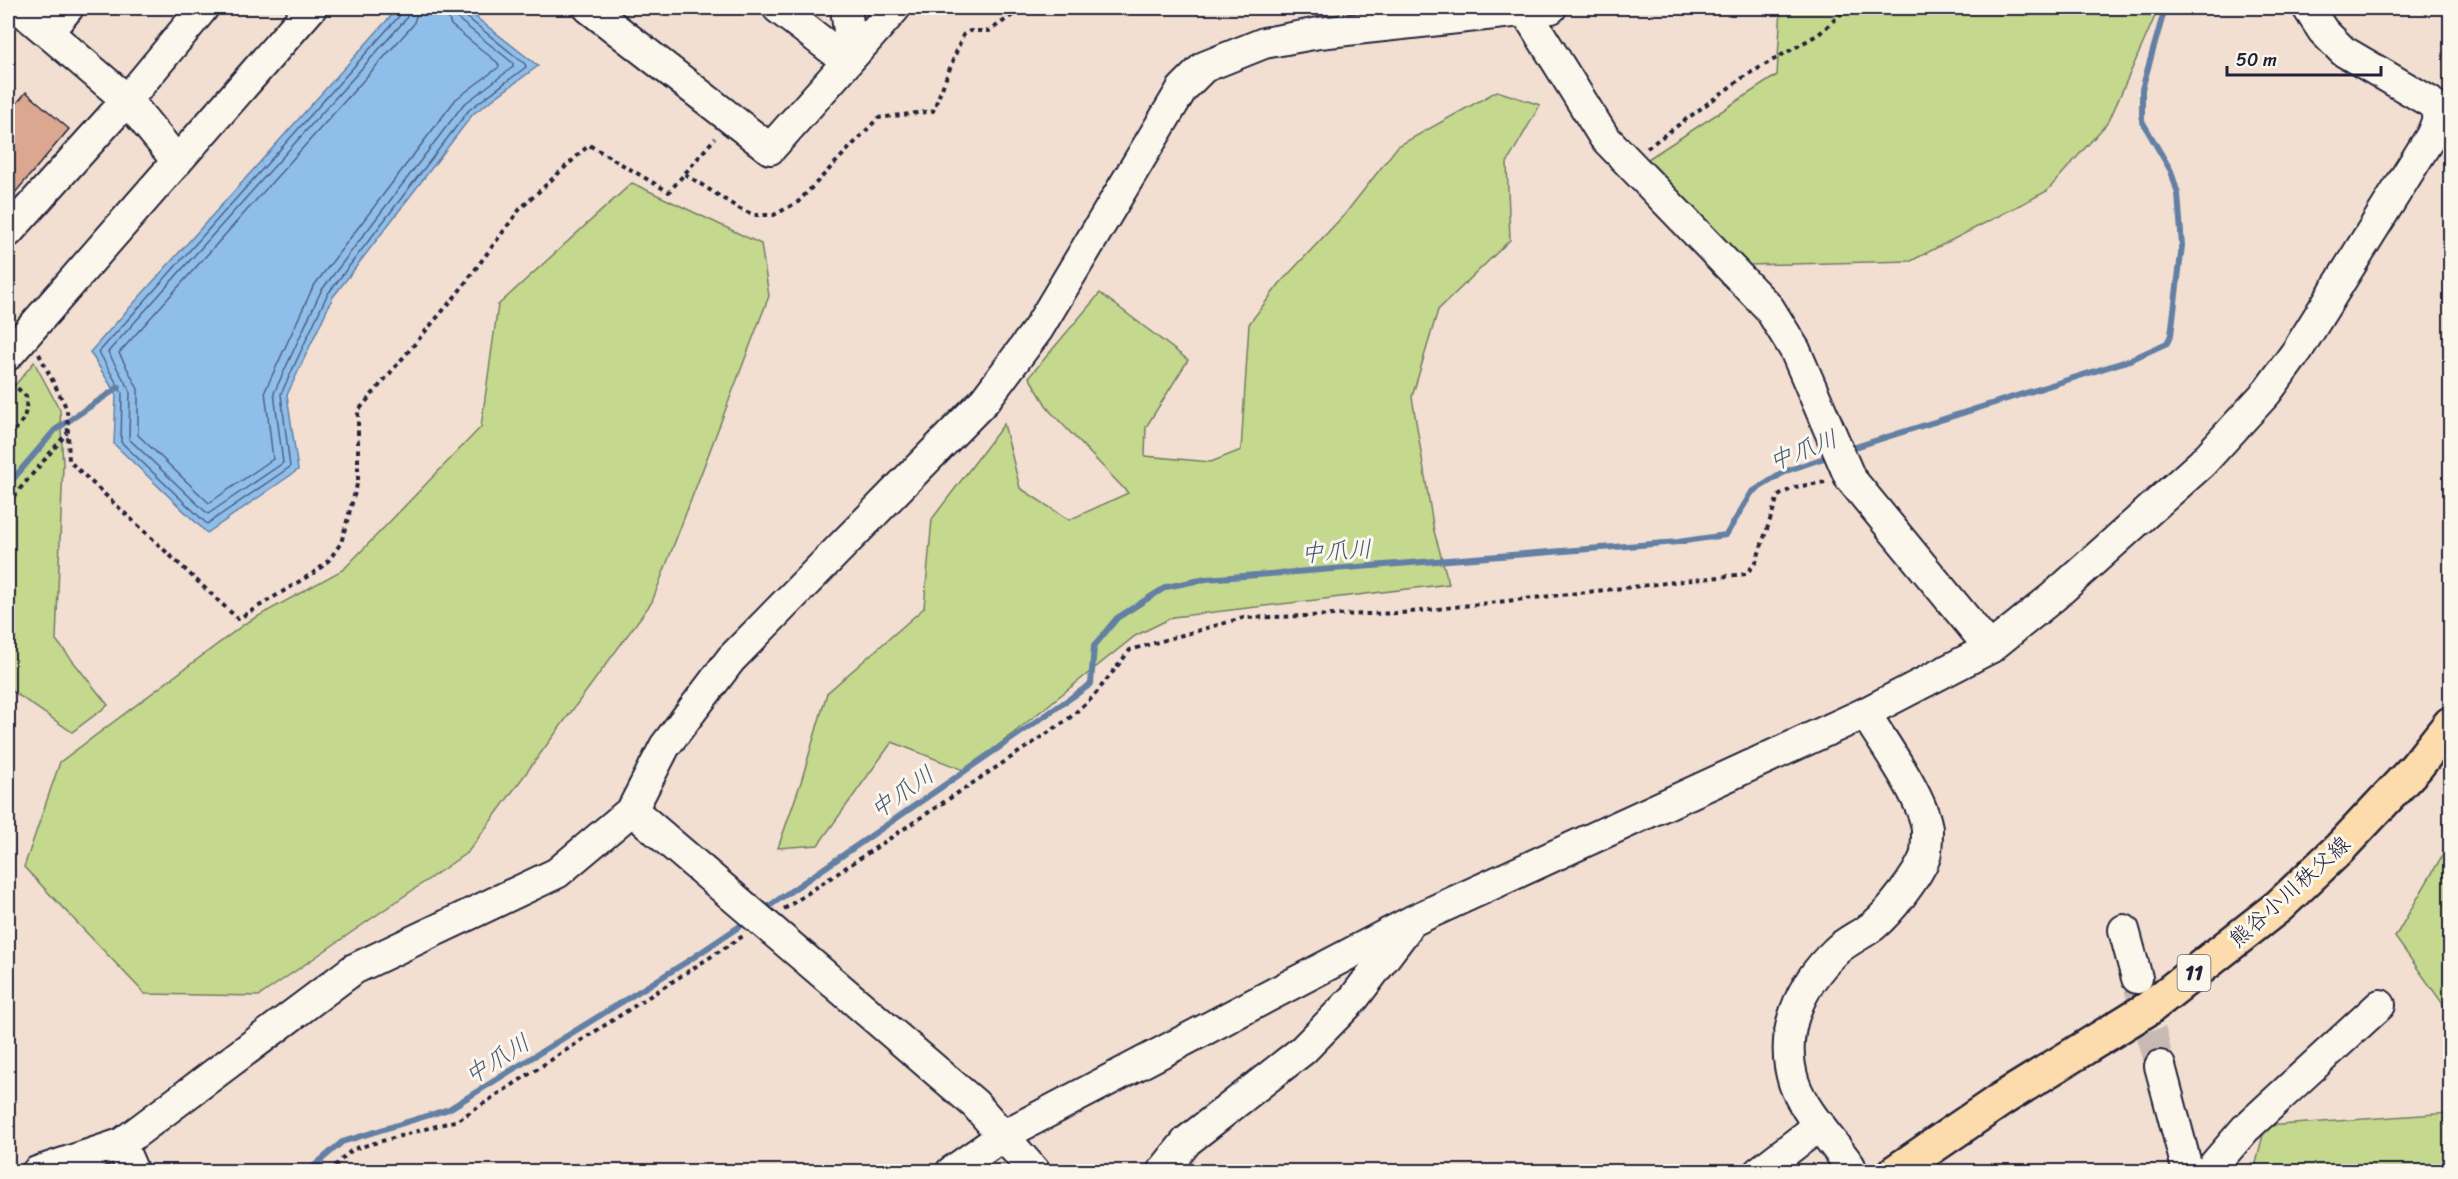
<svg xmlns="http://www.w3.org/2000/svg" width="2458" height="1179" viewBox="0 0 2458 1179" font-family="Sriracha,'Klee One',sans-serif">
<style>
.green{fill:#c4d88e;stroke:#737d64;stroke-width:1.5}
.water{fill:#90beea;stroke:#6480a4;stroke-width:1.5}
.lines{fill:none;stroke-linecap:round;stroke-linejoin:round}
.shore{stroke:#4e6081;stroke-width:1.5}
.stream{stroke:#6480a4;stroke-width:6}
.building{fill:#dca791;stroke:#22223b;stroke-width:1.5}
.minor-tunnel{stroke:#c8b9b3;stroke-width:30;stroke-dasharray:30 15;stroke-linecap:butt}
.minor-casing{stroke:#22223b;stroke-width:34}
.major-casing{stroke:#22223b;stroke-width:38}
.path{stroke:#22223b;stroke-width:4;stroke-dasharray:4.5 4.5;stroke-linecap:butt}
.minor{stroke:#fbf7ec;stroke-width:30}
.major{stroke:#fcdcac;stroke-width:33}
.labels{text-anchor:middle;stroke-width:6;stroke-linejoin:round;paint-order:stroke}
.shield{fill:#fbf7ec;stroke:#636270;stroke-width:1.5}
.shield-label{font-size:21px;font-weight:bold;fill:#22223b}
.street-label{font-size:22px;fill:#22223b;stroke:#fbf7ec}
.water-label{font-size:24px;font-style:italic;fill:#485978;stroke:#fbf7ec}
</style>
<rect width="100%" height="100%" fill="#f2dfd1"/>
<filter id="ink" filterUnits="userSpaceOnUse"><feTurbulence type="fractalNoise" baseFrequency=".0167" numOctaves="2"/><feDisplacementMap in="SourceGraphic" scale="12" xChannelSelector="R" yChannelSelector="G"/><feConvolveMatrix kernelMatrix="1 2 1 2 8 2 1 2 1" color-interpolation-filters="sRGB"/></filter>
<g filter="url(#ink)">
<g class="green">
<polygon points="1781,8 2154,8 2156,14 2109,121 2047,191 1911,261 1748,265 1648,159 1777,75"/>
<polygon points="1497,91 1540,105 1507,163 1510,240 1438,310 1412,397 1434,531 1449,584 1173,617 1135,636 966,771 892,742 818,845 778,848 801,782 827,693 924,608 932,519 1004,424 1020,488 1069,520 1128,493 1049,410 1029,377 1100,293 1188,360 1146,427 1145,456 1211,462 1241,450 1249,324 1280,283 1345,214 1398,146"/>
<polygon points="632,183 761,244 769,296 652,602 468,852 259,996 145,994 24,867 60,762 246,623 344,569 481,427 498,305"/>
<polygon points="34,362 60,410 63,465 56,640 108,705 72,732 8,688 8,394"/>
<polygon points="2450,842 2450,1014 2395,937"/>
<polygon points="2450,1113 2450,1171 2254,1172 2265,1126"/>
</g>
<polygon class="water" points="398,8 464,8 538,66 473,114 333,297 287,395 298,470 207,533 114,444 116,394 90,352"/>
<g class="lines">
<g class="shore">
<polyline points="402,8 401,14 99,352 122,393 121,442 207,524 290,467 281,394 327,295 469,110 526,67 525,64 464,15 461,8"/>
<polyline points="410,8 406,19 108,352 130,391 129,439 208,514 283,463 274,393 321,291 463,105 513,67 513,63 459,20 454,8"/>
<polyline points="419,8 413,25 119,353 138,389 138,435 209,503 273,459 265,391 313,287 456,99 499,67 498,63 451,25 445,8"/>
</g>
<g class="stream">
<polyline points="1846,450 2130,360 2167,343 2171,335 2182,246 2178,194 2171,171 2142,121 2142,89 2165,8"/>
<polyline points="8,485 55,430 119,387"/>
<polyline points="762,911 1091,684 1094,646 1117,618 1166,587 1206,579 1678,542 1726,535 1752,492 1786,471 1830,456"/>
<polyline points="307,1172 342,1142 449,1109 688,961 749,920"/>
</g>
</g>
<polygon class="building" points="26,92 69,129 8,201 8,114"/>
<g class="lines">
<polyline class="minor-tunnel" points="2139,987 2160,1066"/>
<g class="minor-casing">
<g id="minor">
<polyline points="19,8 127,100 177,161"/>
<polyline points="589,8 770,149 895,8"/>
<polyline points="778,8 834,51 852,54"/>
<polyline points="846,8 852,54"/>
<polyline points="1526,12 1604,137 1769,308 1795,350 1850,478 1990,648"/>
<polyline points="48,32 68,8"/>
<polyline points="8,232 127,100 203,8"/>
<polyline points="8,355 311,8"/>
<polyline points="632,810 975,1104 1035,1172"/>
<polyline points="2124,930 2137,978"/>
<polyline points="2160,1066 2188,1172"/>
<polyline points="121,1144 133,1172"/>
<path d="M 1850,1166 C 1832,1140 1804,1112 1794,1083 C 1778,1033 1800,985 1836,951 C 1846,941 1861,935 1873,926 C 1890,912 1917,877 1925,857 C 1927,850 1927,837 1927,829 C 1924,799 1882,741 1865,713"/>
<polyline points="37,1172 121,1144 354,969 557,873 632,810 665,746 731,659 985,400 1038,329 1182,89 1204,67 1264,43 1319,33 1551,8"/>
<path d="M 951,1172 L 1004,1135 L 1412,921 L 1865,713 L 1990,648 L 2053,597 L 2202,463 L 2267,392 L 2297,351 L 2431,136 C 2437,123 2442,113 2430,102 L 2343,51 L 2323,31 L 2308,8"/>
<polyline points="1162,1172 1187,1141 1303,1050 1354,998 1407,928"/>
<polyline points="1759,1172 1820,1125"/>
<polyline points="2208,1172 2245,1129 2380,1005"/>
</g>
</g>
<g class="major-casing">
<polyline id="major" points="1895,1172 2002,1099 2149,1008 2279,906 2339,849 2416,767 2450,724"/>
</g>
<g class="path">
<polyline points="1647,148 1745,76 1819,34 1847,8"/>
<polyline points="685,174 738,208 754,215 774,215 798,202 878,118 933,111 963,35 970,31 989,31 1023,8"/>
<polyline points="39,354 67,409 69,461 238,619 318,570 329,560 341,543 358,481 358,411 457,294 520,209 589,145 669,192 715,138"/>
<path d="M 8,437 C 22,424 28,416 26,396 L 8,380"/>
<polyline points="8,503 67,433"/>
<polyline points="784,909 1067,720 1093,697 1130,650 1242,618 1401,613 1746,574 1756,562 1778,496 1795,487 1826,482"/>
<polyline points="328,1172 353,1149 458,1120 743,936"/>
</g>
<use href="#minor" class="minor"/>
<use href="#major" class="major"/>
</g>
</g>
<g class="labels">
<rect class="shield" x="2177.5" y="955" width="33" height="36" rx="4.5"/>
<g class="shield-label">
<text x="2194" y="980">11</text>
</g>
<g class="street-label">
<text transform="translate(2289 891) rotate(-42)" y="8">熊谷小川秩父線</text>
</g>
<g class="water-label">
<text transform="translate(1803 450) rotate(-21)" y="8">中爪川</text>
<text transform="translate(1336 551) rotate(-4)" y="8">中爪川</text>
<text transform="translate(902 792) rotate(-35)" y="8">中爪川</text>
<text transform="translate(497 1059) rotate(-32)" y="8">中爪川</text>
</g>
</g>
<rect width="2458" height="1179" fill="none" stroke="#fbf7ec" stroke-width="30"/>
<rect x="15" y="15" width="2428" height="1149" fill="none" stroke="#22223b" stroke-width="2" filter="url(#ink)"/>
<path d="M2227 66v9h154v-9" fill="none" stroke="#22223b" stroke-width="3"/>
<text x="2236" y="66" font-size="18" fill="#22223b" stroke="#fbf7ec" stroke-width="4.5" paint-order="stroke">50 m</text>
</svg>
